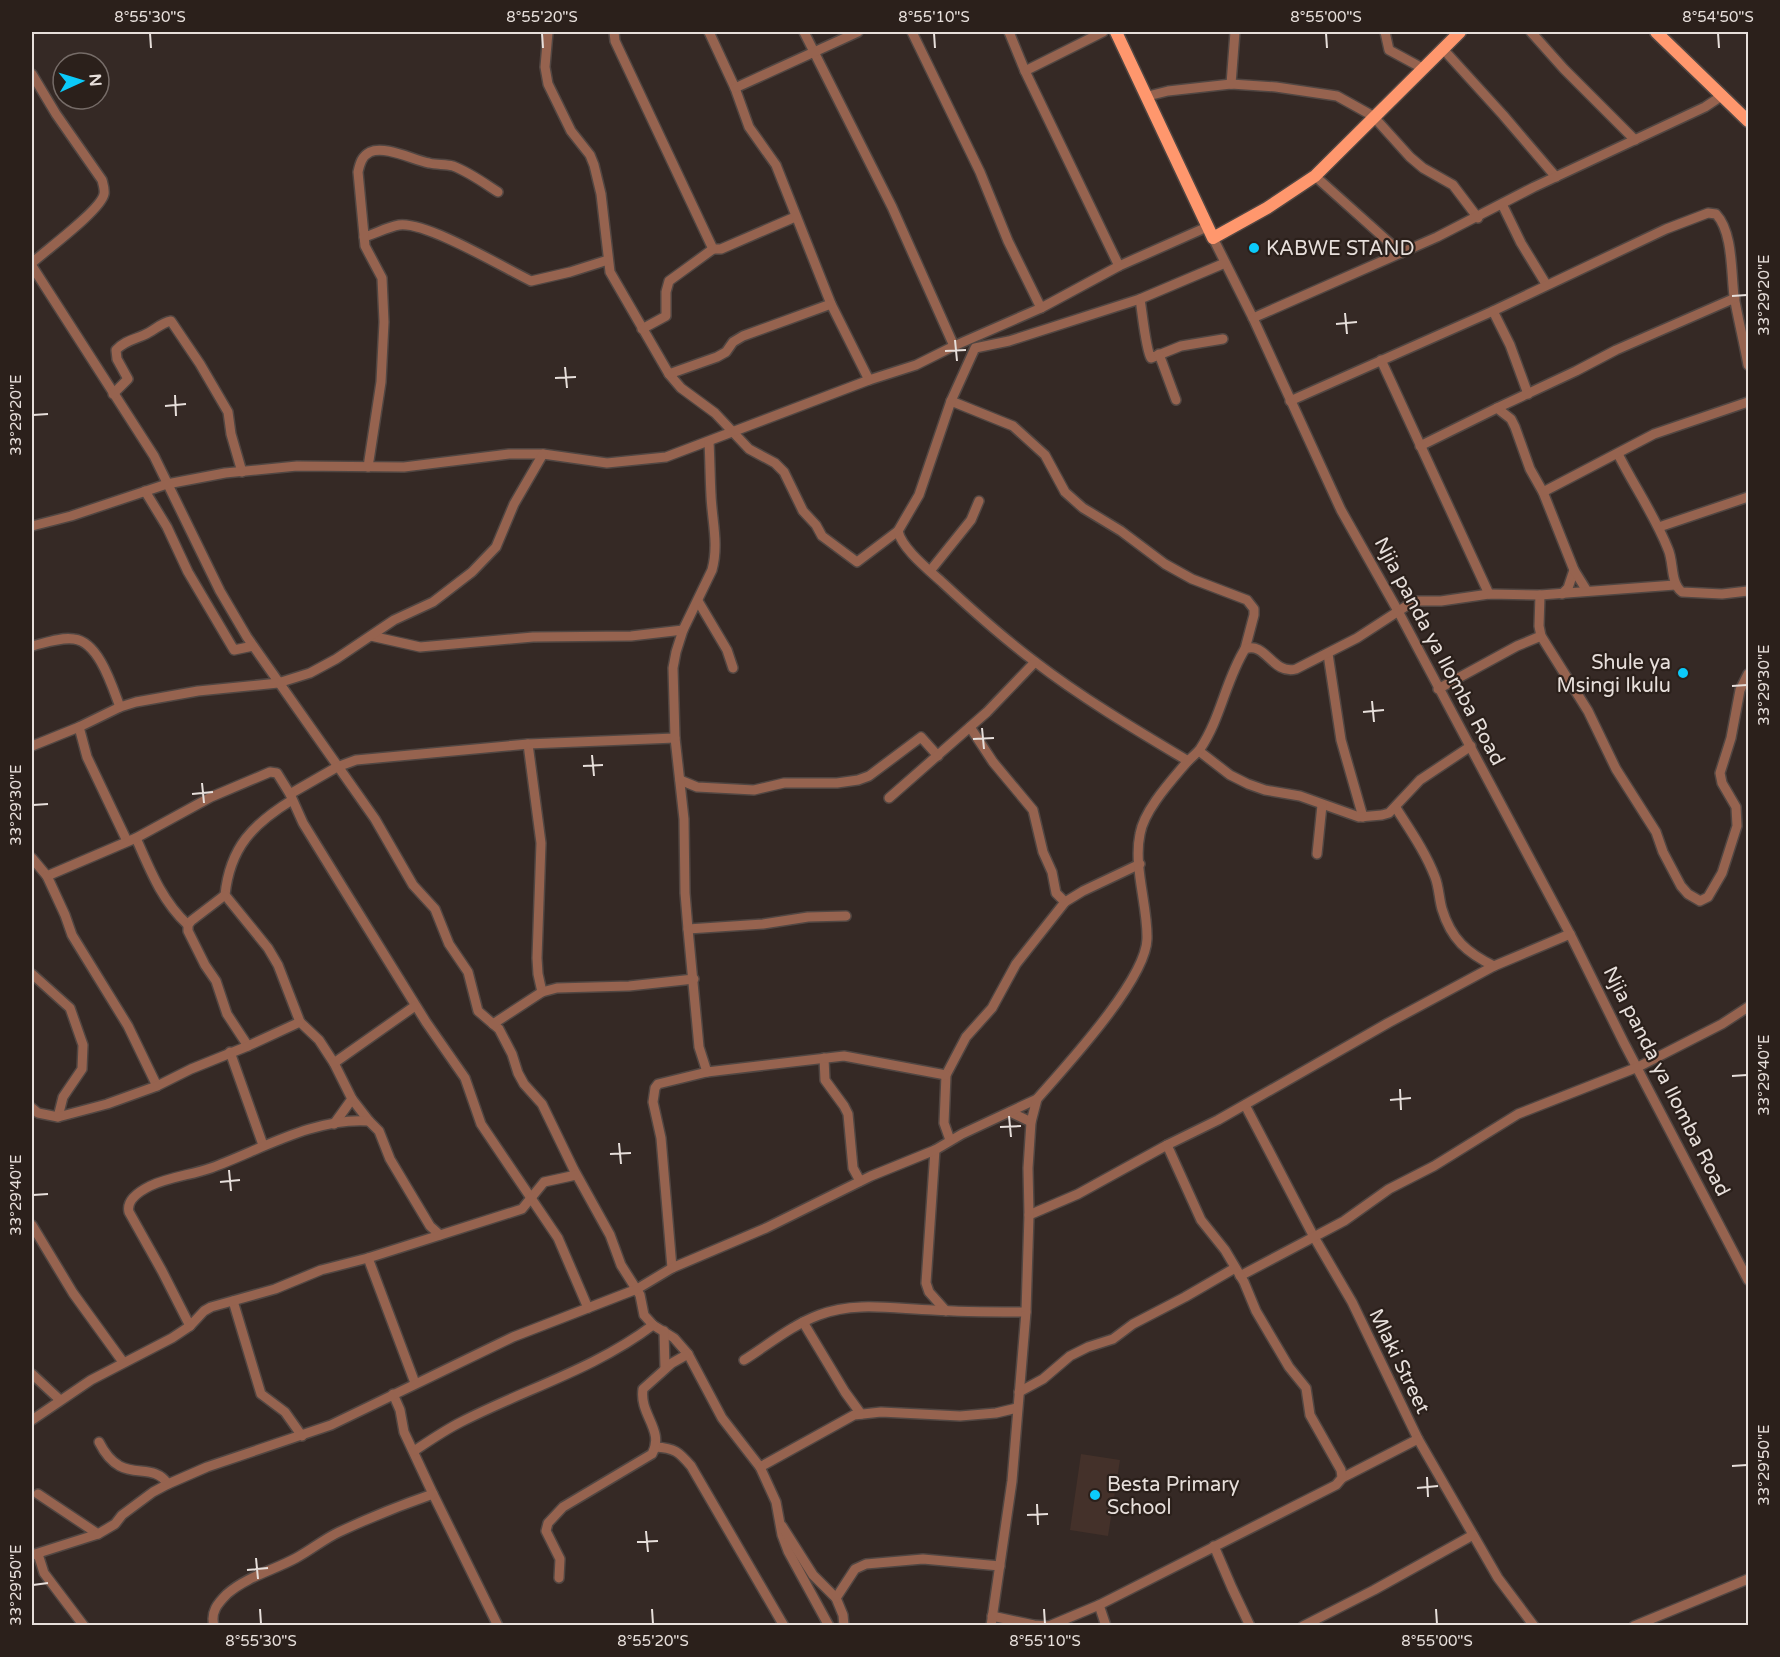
<svg xmlns="http://www.w3.org/2000/svg" width="1780" height="1657" viewBox="0 0 1780 1657" font-family="'Varela Round',sans-serif">
<style>
.built{fill:#44312a}
.lines{fill:none;stroke-linecap:round;stroke-linejoin:round}
.minor-casing{stroke:#514642;stroke-width:12}
.major-casing{stroke:#514642;stroke-width:15}
.minor{stroke:#96634f;stroke-width:9}
.major{stroke:#ff976d;stroke-width:12}
.ticks{fill:none;stroke:#e7dfdb;stroke-width:2}
.poi-dot{fill:#0bcafa;stroke:#2b201b;stroke-width:2}
.labels{text-anchor:middle;stroke-width:4.5;stroke-linejoin:round;paint-order:stroke}
.poi-label{font-size:20px;fill:#e7dfdb;stroke:#2b201b;text-anchor:start}
.street-label{font-size:20px;fill:#e7dfdb;stroke:#2b201b}
.neatline{fill:none;stroke:#e7dfdb;stroke-width:2}
.ticks-label{font-size:15px;text-anchor:middle;fill:#e7dfdb}
</style>
<rect width="100%" height="100%" fill="#352925"/>
<polygon class="built" points="1081,1454 1120,1460 1108,1536 1070,1530"/>
<g class="lines">
<g class="minor-casing">
<g id="minor">
<polyline points="548,32 545,67 548,84 571,131 590,155 594,165 601,194 610,272 669,374 681,388 715,413 749,449 775,463 784,472 803,511 816,525 822,536 857,562 898,531"/>
<polyline points="614,32 615,41 713,249 721,249 795,217"/>
<polyline points="709,32 735,88 749,127 776,165 831,304 869,380"/>
<polyline points="804,32 892,207 954,346"/>
<polyline points="912,32 980,172 1008,241 1041,308"/>
<polyline points="1009,32 1025,71 1119,266"/>
<polyline points="1385,32 1389,50 1424,69"/>
<polyline points="1531,32 1564,69 1635,140"/>
<polyline points="1443,49 1503,115 1556,177"/>
<polyline points="1025,71 1103,32"/>
<path d="M 32,74 L 56,114 L 102,180 C 103,184 105,190 104,194 C 101,210 46,250 32,263"/>
<polyline points="1231,84 1235,32"/>
<polyline points="735,88 858,32"/>
<polyline points="1148,96 1168,91 1231,84 1276,87 1337,96 1373,116 1410,157 1423,168 1453,185 1478,218"/>
<polyline points="1315,176 1401,253"/>
<polyline points="1502,204 1521,243 1546,284"/>
<path d="M 364,237 C 375,234 387,227 399,225 C 426,221 504,268 531,281 L 570,272 L 608,260"/>
<polyline points="1213,238 1253,318 1341,510 1398,611 1570,934 1624,1043 1748,1280"/>
<polyline points="32,266 154,456 220,591 247,637 375,819 413,885 435,909 449,944 468,972 478,1011 499,1029 512,1054 518,1073 524,1084 542,1104 574,1170 610,1235 621,1265 640,1295 644,1315 653,1325 674,1338 688,1354 722,1418 760,1467 776,1502 782,1535 788,1551 829,1626"/>
<path d="M 1140,299 C 1142,311 1146,351 1151,358 L 1181,346 L 1223,339"/>
<polyline points="1493,311 1510,345 1528,394"/>
<polyline points="1253,318 1437,237 1534,187 1705,107 1723,95"/>
<polyline points="642,329 666,316 666,292 669,281 713,249"/>
<polyline points="1159,354 1176,400"/>
<polyline points="1381,360 1489,594"/>
<polyline points="669,374 717,357 726,352 733,342 743,336 831,304"/>
<path d="M 113,394 L 128,379 L 117,359 L 116,350 C 125,340 137,339 148,333 C 156,329 161,323 171,321 L 200,364 L 228,412 L 231,434 L 242,472"/>
<polyline points="951,401 1013,426 1045,455 1065,492 1083,508 1121,531 1165,564 1192,579 1247,600 1254,609 1254,615 1245,649"/>
<path d="M 1290,401 L 1493,311 L 1666,229 L 1708,213 L 1716,214 C 1733,232 1731,272 1734,296 C 1738,319 1744,342 1748,365"/>
<polyline points="1497,408 1511,419 1515,427 1530,469 1543,492 1574,570 1568,588 1562,594"/>
<polyline points="1420,446 1497,408 1576,371 1616,350 1735,298"/>
<path d="M 1618,454 C 1634,486 1655,516 1668,549 C 1674,562 1670,583 1682,592 L 1722,594 L 1748,591"/>
<path d="M 368,467 L 381,382 L 384,322 L 382,278 L 365,246 L 358,172 C 360,163 362,156 370,152 C 385,145 413,160 429,163 C 437,165 445,164 453,166 C 469,172 484,183 498,192"/>
<polyline points="145,491 167,527 188,572 234,650 253,646"/>
<polyline points="1543,492 1654,434 1748,402"/>
<polyline points="32,526 71,516 167,484 225,473 297,466 404,467 509,454 543,454 607,463 666,457 869,380 916,365 954,346 1041,308 1119,266 1207,227"/>
<polyline points="1659,527 1748,497"/>
<polyline points="1574,570 1587,591"/>
<polyline points="930,571 971,520 979,501"/>
<polyline points="1540,595 1539,626 1541,636 1588,711 1616,769 1656,832 1663,852 1681,886 1688,894 1700,901 1708,897 1722,873 1737,826 1736,807 1722,783 1720,773 1731,738 1740,690 1748,674"/>
<polyline points="698,601 727,650 733,668"/>
<polyline points="371,636 420,647 533,637 631,636 683,630"/>
<path d="M 32,646 C 45,643 60,637 74,639 C 99,642 112,686 120,707"/>
<polyline points="1328,654 1341,740 1363,817"/>
<polyline points="1438,689 1517,646 1541,636"/>
<polyline points="79,727 87,757 127,841"/>
<polyline points="970,727 993,762 1033,810 1043,852 1052,872 1056,893 1065,902"/>
<polyline points="528,744 541,843 537,958 538,974 542,992"/>
<polyline points="32,746 79,727 120,707 136,702 198,691 278,683 310,673 336,659 394,620 433,602 472,572 496,547 514,504 543,454"/>
<polyline points="1199,751 1230,775 1248,784 1265,790 1300,796 1359,817 1382,815 1389,813 1420,780 1471,746"/>
<path d="M 1188,761 C 1136,730 1082,698 1034,661 C 1002,637 972,610 943,583 C 929,570 902,549 898,531 L 919,495 L 951,401 L 975,348 L 1009,341 L 1140,299 L 1225,263"/>
<polyline points="680,780 697,787 754,790 784,783 837,783 858,780 869,776 921,737 938,756"/>
<polyline points="290,794 337,767 356,760 528,744 675,738"/>
<polyline points="889,798 987,712 1035,662"/>
<path d="M 292,800 C 253,824 230,847 225,895 L 268,948 L 278,965 L 300,1022 L 319,1040 L 334,1063 L 352,1099 L 369,1121 L 379,1131 L 390,1159 L 430,1226 L 440,1235"/>
<path d="M 1396,808 C 1410,830 1426,853 1435,877 C 1439,887 1439,899 1442,909 C 1451,939 1467,953 1494,966"/>
<path d="M 136,838 C 150,870 162,901 188,925"/>
<polyline points="1317,854 1322,805"/>
<polyline points="32,858 47,876 65,915 72,935 128,1026 157,1086"/>
<polyline points="47,876 136,838 211,797 270,772 277,773 290,794 303,823 348,896 426,1022 465,1078 481,1124 558,1238 588,1308"/>
<polyline points="225,895 191,921 188,925 188,931 205,965 216,981 227,1014 248,1046"/>
<polyline points="688,929 763,924 808,917 846,916"/>
<polyline points="32,974 70,1008 83,1045 82,1069 63,1097 58,1117"/>
<polyline points="493,1024 542,992 557,988 629,986 694,979"/>
<polyline points="230,1052 263,1145"/>
<polyline points="824,1058 825,1080 844,1106 848,1114 853,1168 860,1181"/>
<polyline points="334,1063 415,1006"/>
<path d="M 707,1072 L 699,1047 L 688,929 L 685,893 L 684,819 L 675,738 L 673,668 L 676,652 L 683,630 L 712,570 C 719,544 712,521 711,495 C 710,477 710,460 709,442"/>
<polyline points="1245,1105 1314,1237 1352,1302 1418,1439 1498,1578 1534,1626"/>
<polyline points="32,1108 38,1113 58,1117 107,1104 157,1086 191,1069 248,1046 300,1022"/>
<polyline points="1010,1112 1031,1122"/>
<polyline points="334,1124 352,1099"/>
<polyline points="950,1140 944,1123 946,1075 966,1037 992,1008 1016,964 1065,902 1083,891 1140,864"/>
<polyline points="935,1150 926,1283 929,1292 946,1311"/>
<polyline points="1029,1215 1078,1194 1167,1145 1218,1120 1388,1023 1494,966 1570,934"/>
<polyline points="32,1225 73,1293 123,1362"/>
<polyline points="368,1258 415,1383"/>
<polyline points="672,1268 661,1138 653,1102 655,1088 658,1084 707,1072 844,1056 946,1075"/>
<polyline points="1240,1276 1344,1221 1389,1189 1434,1166 1518,1114 1638,1067 1722,1024 1748,1007"/>
<polyline points="233,1301 261,1394 285,1412 302,1436"/>
<polyline points="803,1322 845,1392 861,1414"/>
<path d="M 190,1326 L 162,1271 L 129,1212 C 126,1200 140,1191 150,1186 C 169,1177 191,1175 211,1168 C 260,1150 315,1117 369,1121"/>
<polyline points="664,1331 665,1368"/>
<path d="M 744,1360 C 768,1345 792,1325 819,1315 C 855,1301 896,1309 933,1310 C 964,1312 995,1312 1026,1312"/>
<polyline points="32,1374 60,1400"/>
<polyline points="1019,1392 1043,1379 1070,1356 1088,1347 1113,1339 1133,1324 1185,1297 1235,1268"/>
<polyline points="393,1394 400,1410 404,1432 433,1494 498,1626"/>
<polyline points="32,1420 91,1380 172,1338 190,1326 204,1311 211,1307 275,1289 321,1270 368,1258 522,1209 544,1182 576,1175"/>
<path d="M 99,1442 C 122,1488 150,1458 168,1484"/>
<path d="M 655,1447 C 675,1448 679,1452 691,1466 L 784,1626"/>
<path d="M 414,1451 C 429,1441 445,1430 461,1422 C 525,1389 595,1369 653,1325"/>
<polyline points="760,1467 854,1415 881,1412 960,1416 996,1413 1017,1408"/>
<polyline points="1342,1478 1418,1439"/>
<polyline points="38,1494 98,1534"/>
<polyline points="782,1526 813,1575 836,1598 843,1615 844,1626"/>
<polyline points="1214,1546 1232,1588 1250,1626"/>
<polyline points="38,1554 44,1573 84,1626"/>
<polyline points="32,1555 98,1534 115,1524 122,1515 153,1492 168,1484 207,1467 331,1425 513,1337 637,1289 672,1268 766,1228 871,1176 935,1150 962,1134 1037,1099"/>
<path d="M 559,1578 L 560,1559 L 546,1531 L 548,1523 L 563,1507 L 652,1454 C 665,1430 639,1415 643,1389 L 672,1363 L 688,1354"/>
<polyline points="836,1598 855,1569 866,1564 923,1559 1000,1566"/>
<polyline points="1099,1605 1106,1626"/>
<polyline points="992,1616 1034,1625 1047,1626"/>
<path d="M 214,1626 C 210,1612 218,1603 227,1594 C 246,1577 274,1570 296,1558 C 311,1550 324,1539 339,1532 C 369,1518 401,1505 433,1494"/>
<path d="M 991,1626 L 1012,1481 L 1026,1312 L 1029,1215 L 1028,1168 L 1031,1122 L 1037,1099 C 1065,1067 1146,980 1147,939 C 1148,906 1133,867 1140,834 C 1144,810 1171,781 1187,762 C 1191,758 1196,754 1200,749 C 1221,718 1226,679 1245,649 C 1266,641 1272,675 1296,669 L 1357,638 L 1414,601 L 1441,601 L 1489,594 L 1540,595 L 1675,585"/>
<polyline points="1049,1626 1099,1605 1336,1485 1342,1478 1341,1470 1310,1415 1306,1388 1289,1367 1256,1311 1244,1282 1225,1250 1201,1220 1167,1145"/>
<polyline points="1303,1626 1374,1590 1473,1535"/>
<polyline points="1634,1626 1748,1579"/>
</g>
</g>
<g class="major-casing">
<g id="major">
<polyline points="1116,32 1213,238 1267,208 1315,176 1460,32"/>
<polyline points="1656,32 1748,121"/>
</g>
</g>
<use href="#minor" class="minor"/>
<use href="#major" class="major"/>
</g>
<path class="ticks" d="M 150,33 L 151,48M 542,33 L 543,48M 934,33 L 935,48M 1326,33 L 1327,48M 1718,33 L 1719,48M 1732,296 L 1747,295M 1345,313 L 1347,334M 1336,324 L 1357,322M 955,340 L 957,361M 945,351 L 966,350M 565,367 L 567,388M 555,378 L 576,377M 175,395 L 176,416M 165,406 L 186,404M 33,415 L 48,414M 1732,686 L 1747,685M 1372,701 L 1374,722M 1363,712 L 1384,710M 982,728 L 984,749M 973,739 L 994,738M 592,755 L 594,776M 583,766 L 603,765M 202,783 L 204,803M 192,794 L 213,792M 33,805 L 48,804M 1732,1076 L 1747,1075M 1400,1089 L 1401,1110M 1390,1100 L 1411,1098M 1009,1116 L 1011,1137M 1000,1127 L 1021,1126M 619,1143 L 621,1164M 610,1154 L 631,1153M 229,1170 L 231,1191M 220,1182 L 240,1180M 33,1195 L 48,1194M 1732,1466 L 1747,1465M 1427,1477 L 1428,1497M 1417,1488 L 1438,1486M 1037,1504 L 1038,1525M 1027,1515 L 1048,1514M 646,1531 L 648,1552M 637,1542 L 658,1541M 256,1558 L 258,1579M 247,1570 L 268,1568M 33,1585 L 48,1583M 260,1609 L 261,1624M 652,1609 L 653,1624M 1044,1609 L 1045,1624M 1436,1609 L 1437,1624"/>
<g class="poi-dot">
<circle cx="1254" cy="248" r="6"/>
<circle cx="1683" cy="673" r="6"/>
<circle cx="1095" cy="1495" r="6"/>
</g>
<g class="labels">
<g class="poi-label">
<text x="1266" y="255">KABWE STAND</text>
<text x="1671" y="669" text-anchor="end">Shule ya<tspan x="1671" dy="23">Msingi Ikulu</tspan></text>
<text x="1107" y="1491">Besta Primary<tspan x="1107" dy="23">School</tspan></text>
</g>
<g class="street-label">
<text transform="translate(1440 651) rotate(62)" y="7">Njia panda ya Ilomba Road</text>
<text transform="translate(1667 1081) rotate(63)" y="7">Njia panda ya Ilomba Road</text>
<text transform="translate(1400 1361) rotate(64)" y="7">Mlaki Street</text>
</g>
</g>
<rect width="1780" height="1657" fill="none" stroke="#2b201b" stroke-width="66"/>
<g transform="translate(81 81) rotate(86)"><circle r="28" fill="#2b201b" stroke="#766c68" stroke-width="1.5"/>
<path d="M0-4.5L10 22L0 15L-10 22Z" fill="#0bcafa"/>
<text y="-9" font-size="16" font-weight="bold" text-anchor="middle" fill="#e7dfdb">N</text>
</g>
<rect x="33" y="33" width="1714" height="1591" class="neatline"/>
<g class="ticks-label">
<text x="150" y="22">8°55'30"S</text>
<text x="542" y="22">8°55'20"S</text>
<text x="934" y="22">8°55'10"S</text>
<text x="1326" y="22">8°55'00"S</text>
<text x="1718" y="22">8°54'50"S</text>
<text transform="translate(1764 295) rotate(-90)" y="5">33°29'20"E</text>
<text transform="translate(16 415) rotate(-90)" y="5">33°29'20"E</text>
<text transform="translate(1764 685) rotate(-90)" y="5">33°29'30"E</text>
<text transform="translate(16 805) rotate(-90)" y="5">33°29'30"E</text>
<text transform="translate(1764 1075) rotate(-90)" y="5">33°29'40"E</text>
<text transform="translate(16 1195) rotate(-90)" y="5">33°29'40"E</text>
<text transform="translate(1764 1465) rotate(-90)" y="5">33°29'50"E</text>
<text transform="translate(16 1585) rotate(-90)" y="5">33°29'50"E</text>
<text x="261" y="1646">8°55'30"S</text>
<text x="653" y="1646">8°55'20"S</text>
<text x="1045" y="1646">8°55'10"S</text>
<text x="1437" y="1646">8°55'00"S</text>
</g>
</svg>
